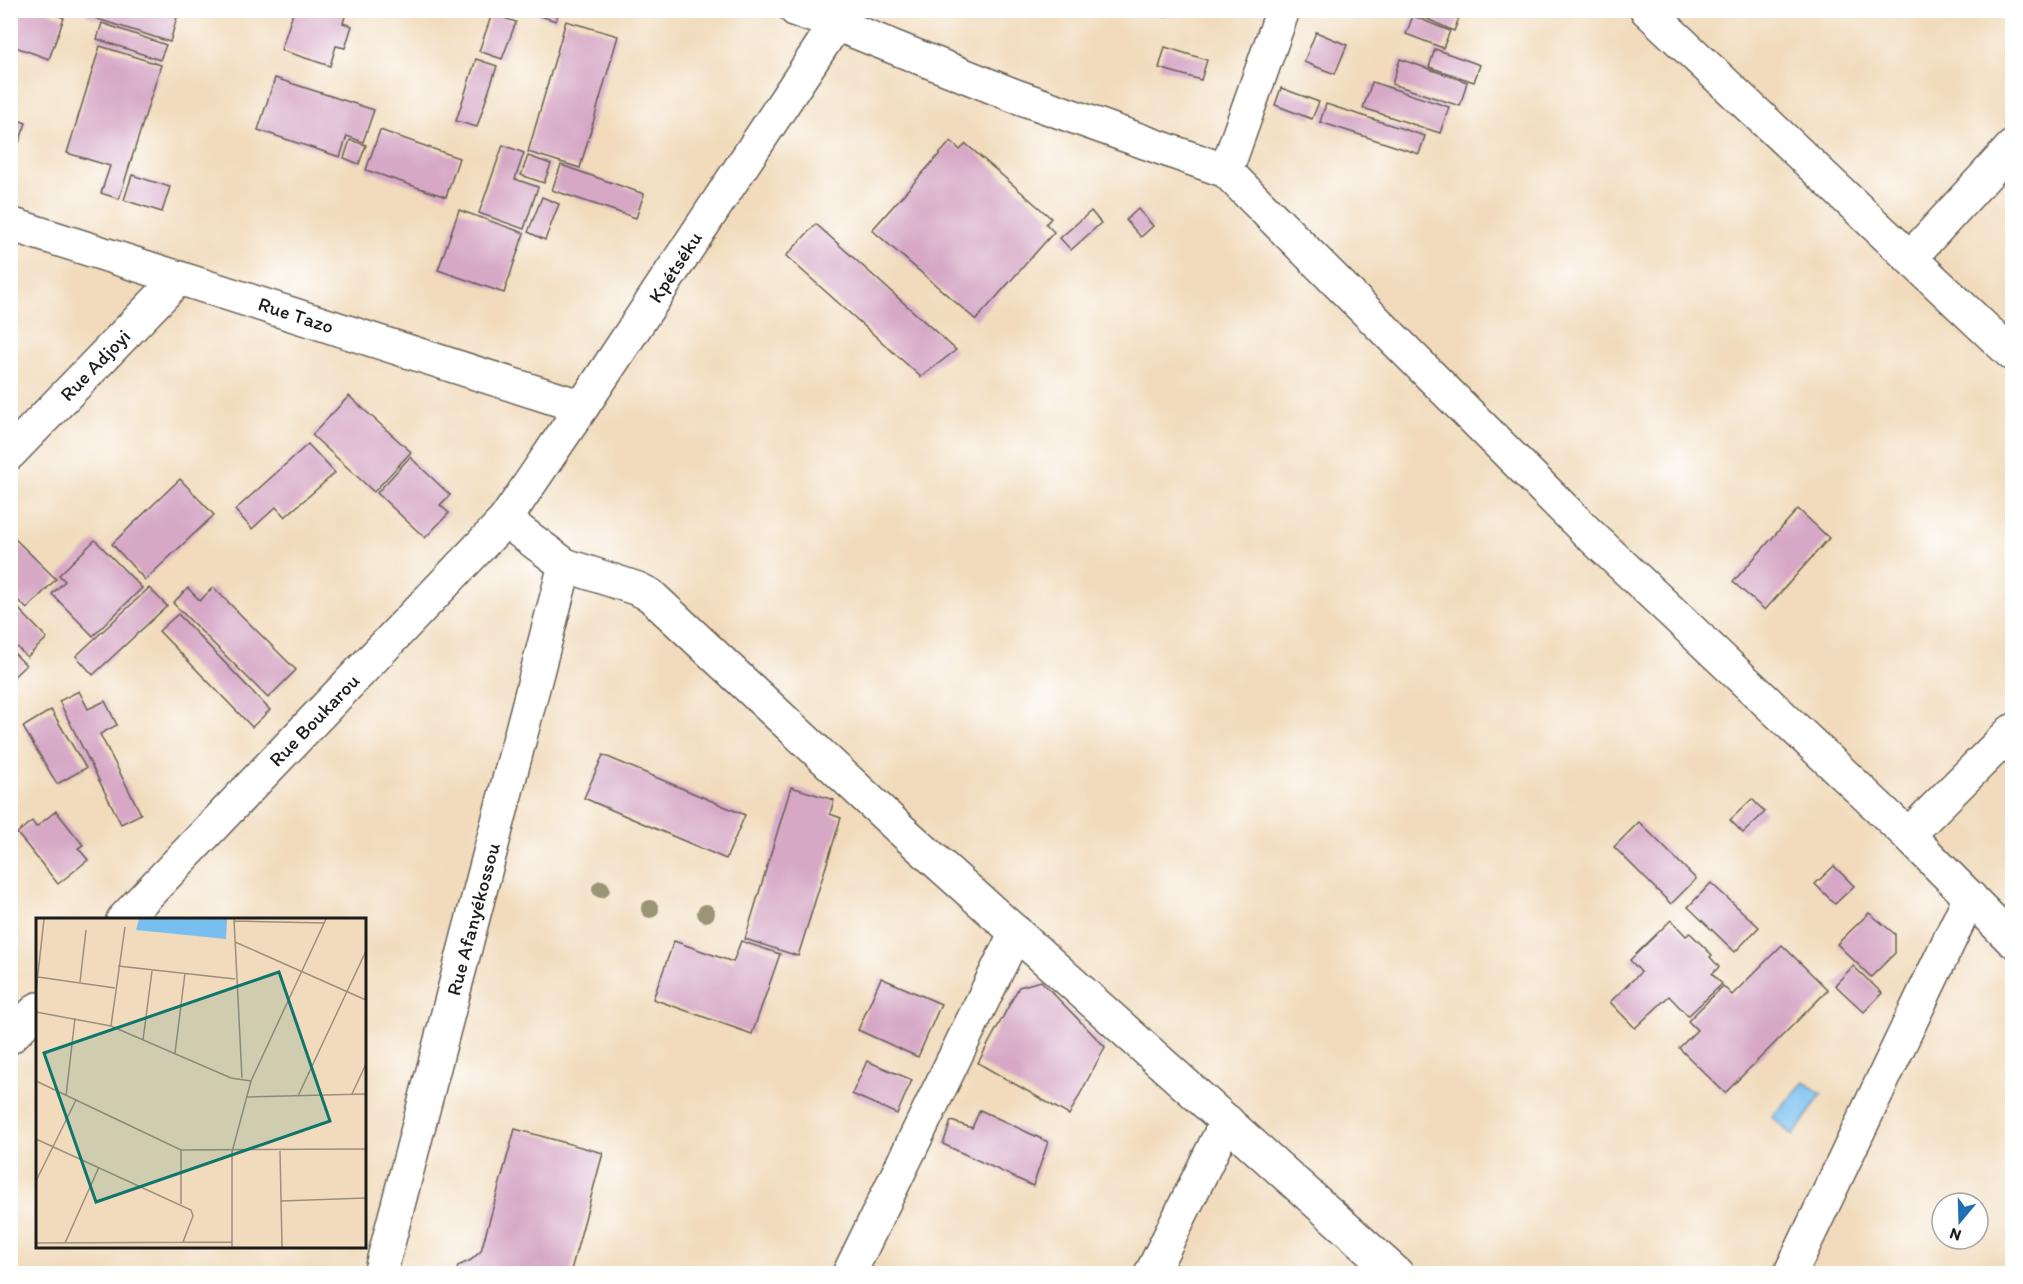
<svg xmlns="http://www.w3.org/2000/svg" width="2023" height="1284" viewBox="0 0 2023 1284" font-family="Itim,sans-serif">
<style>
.water{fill:#78bff0;stroke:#4a6e86;stroke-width:1.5}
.building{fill:#d6a8c6}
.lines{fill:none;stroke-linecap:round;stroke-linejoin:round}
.street-casing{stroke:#675f54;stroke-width:36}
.street{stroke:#fff;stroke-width:33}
.tree{fill:#9b9575}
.labels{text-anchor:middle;stroke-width:4.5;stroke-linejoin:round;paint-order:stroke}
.street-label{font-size:20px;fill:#1c1c1c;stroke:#fff}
.inset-road{fill:none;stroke:#9c8f7c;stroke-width:1.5}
.view{fill:#0f766e;fill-opacity:0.15;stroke:#0f766e;stroke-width:3}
.inset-edge{fill:none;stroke:#1c1c1c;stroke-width:3}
</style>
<rect width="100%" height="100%" fill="#fff"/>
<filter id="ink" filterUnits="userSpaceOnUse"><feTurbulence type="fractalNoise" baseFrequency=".0167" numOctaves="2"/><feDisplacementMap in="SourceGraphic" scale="12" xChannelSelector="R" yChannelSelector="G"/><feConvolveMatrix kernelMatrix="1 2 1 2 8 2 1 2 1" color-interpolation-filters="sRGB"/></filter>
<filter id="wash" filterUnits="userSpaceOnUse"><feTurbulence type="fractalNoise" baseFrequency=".008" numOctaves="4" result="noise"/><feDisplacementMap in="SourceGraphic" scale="24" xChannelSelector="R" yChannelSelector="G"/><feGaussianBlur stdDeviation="1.35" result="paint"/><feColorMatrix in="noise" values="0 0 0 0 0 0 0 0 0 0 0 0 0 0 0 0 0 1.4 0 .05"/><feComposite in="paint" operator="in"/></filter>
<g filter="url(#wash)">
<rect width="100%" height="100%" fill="#f1dbbc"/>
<polygon class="water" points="1804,1082 1822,1094 1793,1136 1772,1117"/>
<g id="blocks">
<g class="building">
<polygon points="17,10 44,10 64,18 49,59 10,45 10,29"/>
<polygon points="87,10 141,10 151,14 152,10 179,10 170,42 85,15"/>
<polygon points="294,10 347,10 343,23 352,26 345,48 336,46 330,66 281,50"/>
<polygon points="539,10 559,10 556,21 537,15"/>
<polygon points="1147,10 1168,10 1165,17"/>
<polygon points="1415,10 1462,10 1454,31 1414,13"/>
<polygon points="492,14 516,22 502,59 479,51"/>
<polygon points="1413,16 1450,31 1443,48 1406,34"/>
<polygon points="566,21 618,36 580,168 528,152"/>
<polygon points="102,23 166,45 160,60 97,39"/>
<polygon points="1316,32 1347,45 1335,74 1304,62"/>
<polygon points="100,46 161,65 119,199 101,193 110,166 67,153"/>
<polygon points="1165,47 1207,60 1201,80 1159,68"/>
<polygon points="1435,49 1480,65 1474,82 1429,67"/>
<polygon points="476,59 497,66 477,127 456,121"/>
<polygon points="1400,59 1467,82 1460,106 1392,84"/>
<polygon points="275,78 374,110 363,142 347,136 340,157 258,130"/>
<polygon points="1372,82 1449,107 1440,133 1363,108"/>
<polygon points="1281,88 1319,102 1312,119 1275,105"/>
<polygon points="1326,104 1425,136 1419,154 1320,122"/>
<polygon points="10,117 26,123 13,159 10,158"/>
<polygon points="380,130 459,158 446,197 366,170"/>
<polygon points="350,140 366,145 359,164 344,158"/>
<polygon points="951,141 960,150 966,144 1051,218 1046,224 1054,232 976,320 872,230"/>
<polygon points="503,145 524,153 515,179 538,187 524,229 479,213"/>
<polygon points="528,156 551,164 544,183 521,175"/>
<polygon points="561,165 644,194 636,218 552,190"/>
<polygon points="132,175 170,187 162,212 124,200"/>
<polygon points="542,197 559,204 545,240 528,232"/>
<polygon points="1138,209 1153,226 1141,237 1126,220"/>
<polygon points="459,210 524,233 504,293 438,270"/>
<polygon points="1091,211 1101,223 1071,250 1060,238"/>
<polygon points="816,224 956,350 921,377 786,256"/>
<polygon points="349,396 411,452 374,492 312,435"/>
<polygon points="308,444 335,473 285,517 276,507 252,529 235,510"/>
<polygon points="410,457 450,495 440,505 449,513 425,538 377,493"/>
<polygon points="180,479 214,515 145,580 112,544"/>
<polygon points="1798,509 1829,538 1765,610 1733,582"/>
<polygon points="10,534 56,579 27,609 10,592"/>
<polygon points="95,540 142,588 93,636 52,594 65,581 59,575"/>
<polygon points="213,587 296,670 268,698 173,603 188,588 200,601"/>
<polygon points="149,588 167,606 93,675 76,656"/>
<polygon points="10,600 47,638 27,657 10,640"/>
<polygon points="178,614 270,710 252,727 159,631"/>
<polygon points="10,649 26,665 10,680"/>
<polygon points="79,691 88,709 105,701 117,725 100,734 141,814 121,824 59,701"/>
<polygon points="51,710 86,768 57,784 23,727"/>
<polygon points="603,755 745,815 726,859 584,798"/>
<polygon points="791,787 834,800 830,814 841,818 798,956 745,939"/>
<polygon points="1752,799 1765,812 1743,833 1730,820"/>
<polygon points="56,811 83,845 78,848 88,860 58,884 17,833 32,821 36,827"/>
<polygon points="1639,822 1696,879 1671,904 1614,847"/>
<polygon points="1834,866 1854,886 1835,904 1815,884"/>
<polygon points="1711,883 1759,927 1735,952 1688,907"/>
<polygon points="1869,913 1895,934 1895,953 1871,977 1837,944"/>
<polygon points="1671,920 1686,936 1690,933 1712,955 1710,957 1719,967 1712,974 1722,984 1688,1016 1669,996 1635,1028 1610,1002 1641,972 1630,960"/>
<polygon points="674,941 733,962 741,941 780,954 752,1034 653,999"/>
<polygon points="1782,945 1828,990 1725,1093 1679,1048 1697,1030 1688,1021 1723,986 1732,995"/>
<polygon points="1853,966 1882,993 1864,1012 1835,985"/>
<polygon points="881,978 941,1004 918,1057 858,1030"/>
<polygon points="1041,981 1105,1047 1069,1115 978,1063 1019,987"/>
<polygon points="867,1061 912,1080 897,1114 852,1094"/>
<polygon points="980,1110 1048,1142 1033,1186 943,1144 951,1121 972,1128"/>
<polygon points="515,1129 603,1153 570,1274 456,1274 458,1266 471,1260 481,1251"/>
</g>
</g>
</g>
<g filter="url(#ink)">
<use href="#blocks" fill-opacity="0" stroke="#675f54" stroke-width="1.5"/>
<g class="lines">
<g class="street-casing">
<g id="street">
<polyline points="796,10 836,24 1013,95 1226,171 1587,532 1908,835 2012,940"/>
<polyline points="1647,10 2012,354"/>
<polyline points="1226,171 1283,10"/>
<polyline points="10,224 582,407"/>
<polyline points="1910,258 2012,147"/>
<polyline points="10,453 179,278"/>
<polyline points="505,520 565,565 638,589 650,595 899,828 1397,1274"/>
<polyline points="1908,835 2012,731"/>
<polyline points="123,920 505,520 582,407 836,24 840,10"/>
<polyline points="10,1037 38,1009"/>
<polyline points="380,1274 565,565"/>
<polyline points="849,1274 1016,932"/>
<polyline points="1151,1274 1227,1121"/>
<polyline points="1790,1274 1970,897"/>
</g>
</g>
<use href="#street" class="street"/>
</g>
<g class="tree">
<circle cx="601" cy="889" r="9"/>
<circle cx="650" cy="909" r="9"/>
<circle cx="706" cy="913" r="9"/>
</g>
</g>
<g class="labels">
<g class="street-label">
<text transform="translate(675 267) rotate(-57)" y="7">Kpétséku</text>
<text transform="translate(296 315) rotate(18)" y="7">Rue Tazo</text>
<text transform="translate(95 365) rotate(-46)" y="7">Rue Adjoyi</text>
<text transform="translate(314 720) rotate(-46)" y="7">Rue Boukarou</text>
<text transform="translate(473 919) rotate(-75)" y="7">Rue Afanyékossou</text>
</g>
</g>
<g transform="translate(36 918)">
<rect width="330" height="330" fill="#f1dbbc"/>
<path d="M 103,1 L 191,1 L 190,21 L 100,12 Z" fill="#78bff0"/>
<path class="inset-road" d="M 198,1 L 206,160M 198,3 L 288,5M 199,24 L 330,82M 82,48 L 199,61M 2,59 L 79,70M 44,64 L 50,12M 0,74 L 8,1M 0,94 L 75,108 L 195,160 L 215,163M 75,108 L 89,9M 107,122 L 116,53M 139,135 L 149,55M 0,163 L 145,232 L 330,231M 316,176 L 330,146M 30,178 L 39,100M 262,178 L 330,33M 211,179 L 330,176M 0,221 L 155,292 L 157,298 L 147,324M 244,233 L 246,329M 0,263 L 40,182M 245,283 L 330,280M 145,286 L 145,232M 0,325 L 196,324M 29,325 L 63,249M 196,329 L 196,234 L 215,163 L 290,1"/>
<path class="view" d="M 243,54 L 294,203 L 60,284 L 8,135 Z"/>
<rect width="330" height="330" class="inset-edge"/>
</g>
<rect width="2023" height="1284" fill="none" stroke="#fff" stroke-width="36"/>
<g transform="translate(1960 1221) rotate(199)"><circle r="28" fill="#ffffff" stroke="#a4a4a4" stroke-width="1.5"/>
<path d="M0-4.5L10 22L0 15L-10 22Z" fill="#1f6fb2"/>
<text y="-9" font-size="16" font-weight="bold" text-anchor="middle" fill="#1c1c1c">N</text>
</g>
</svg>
